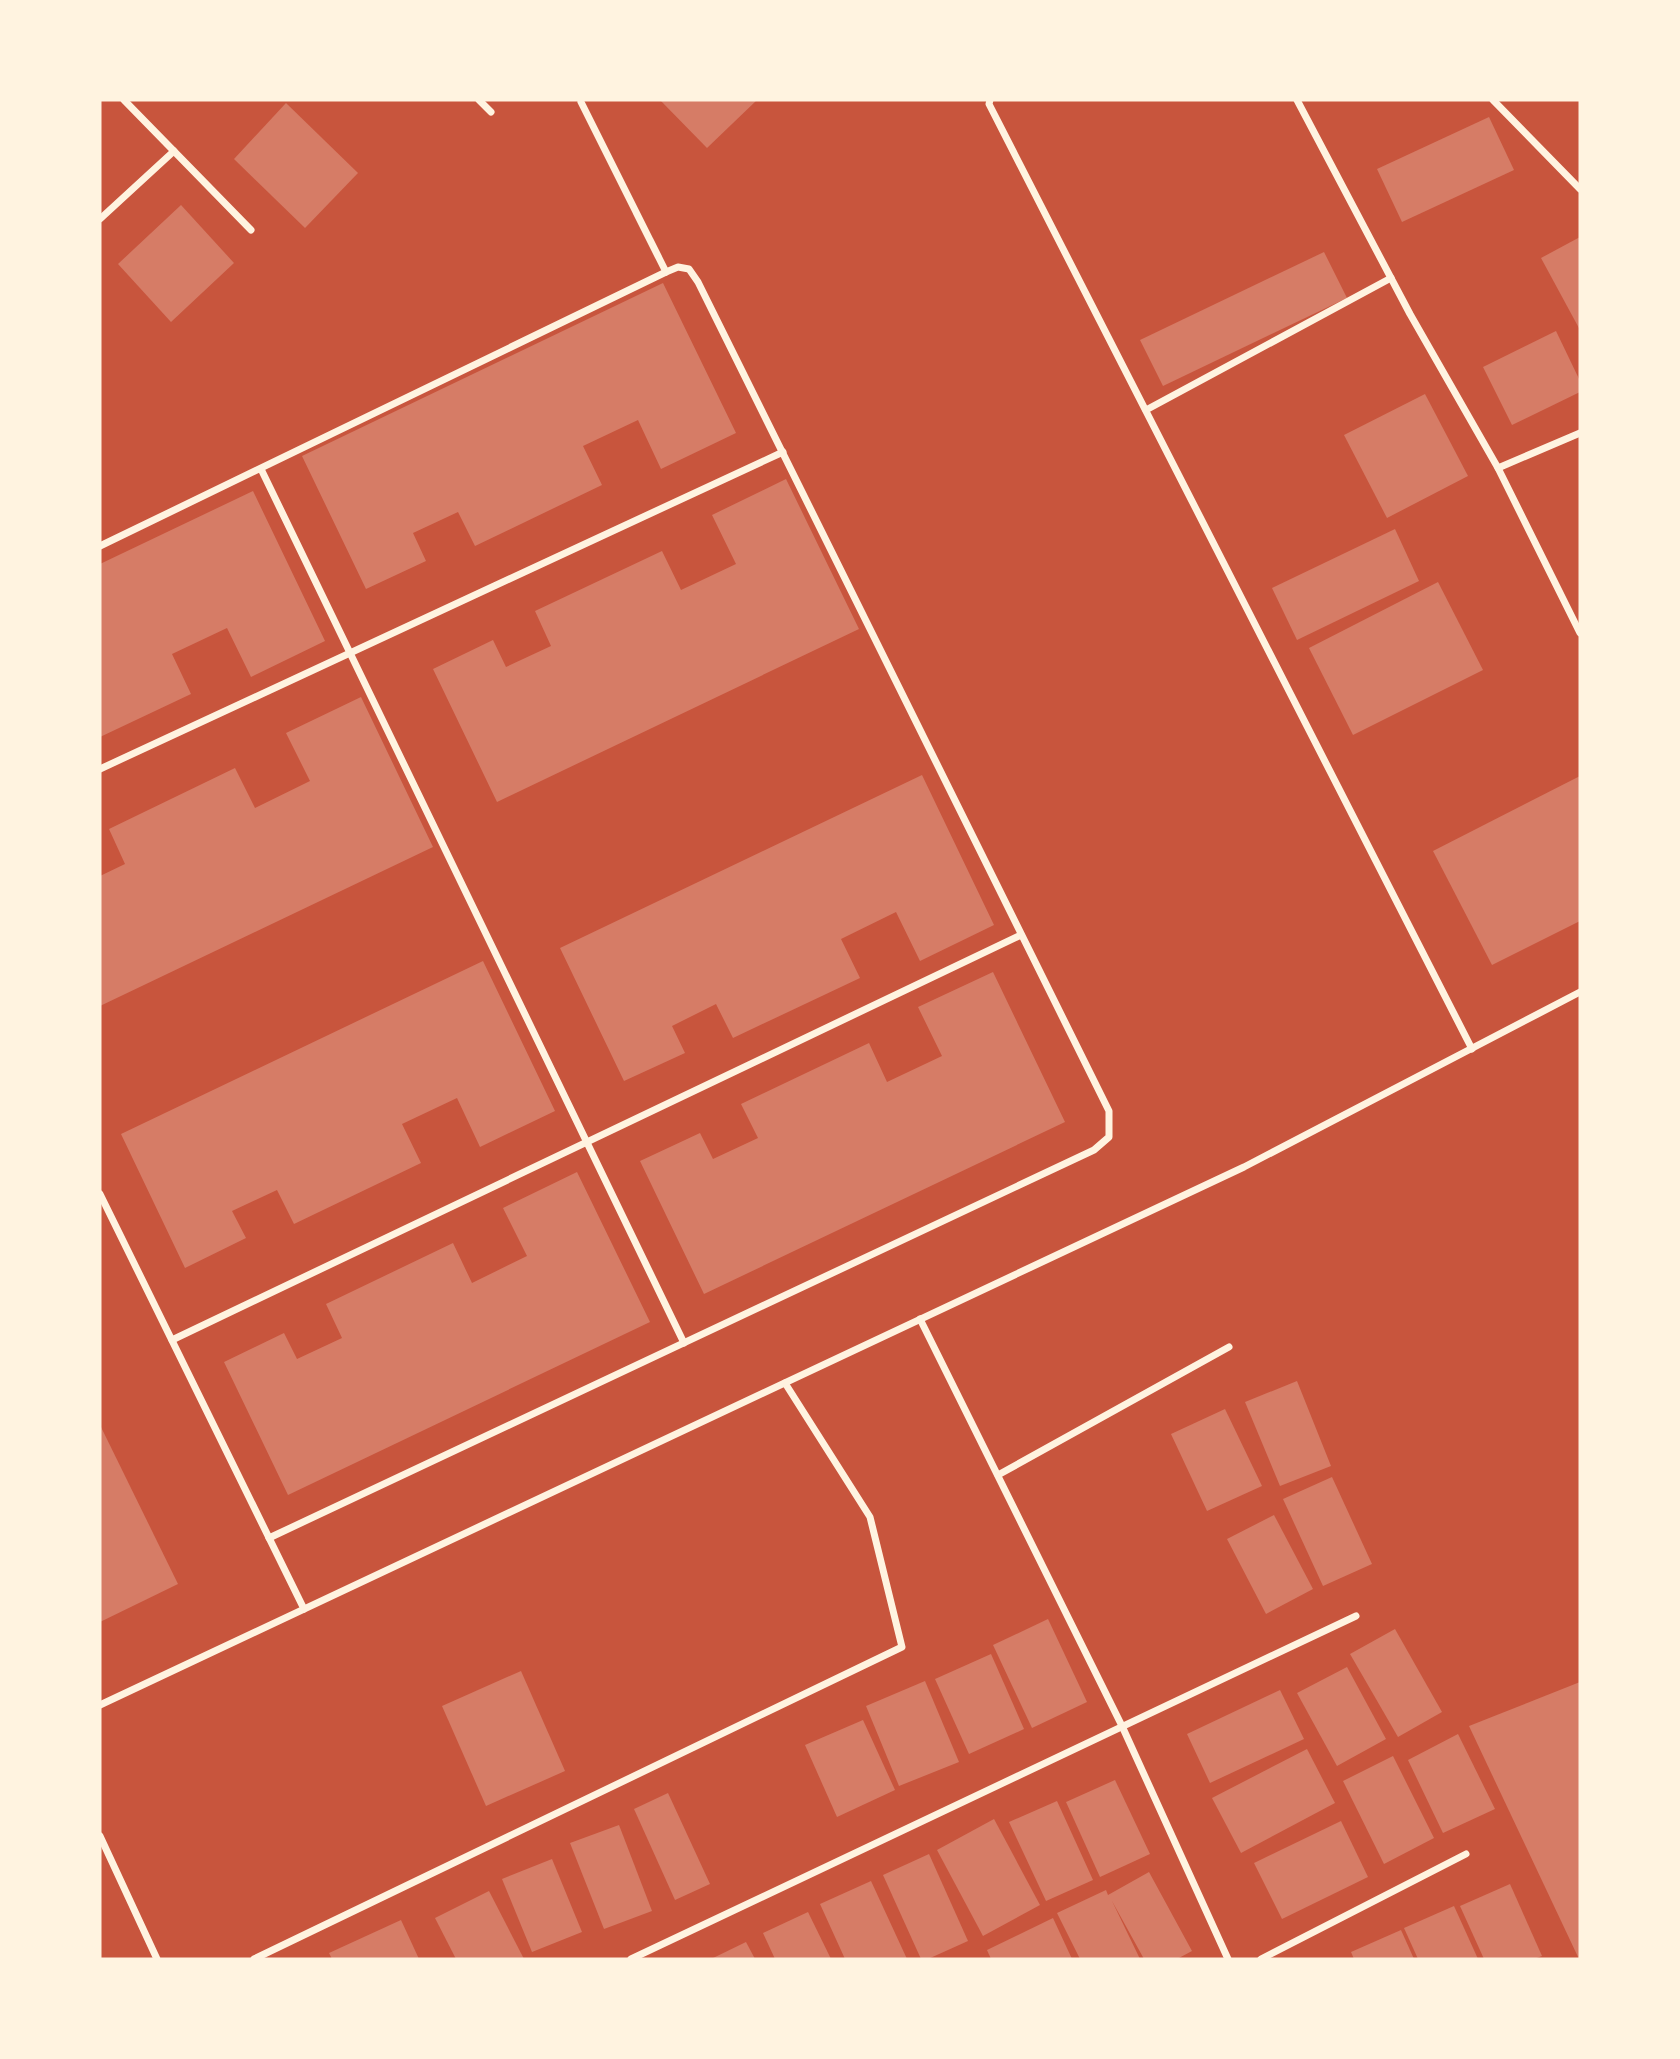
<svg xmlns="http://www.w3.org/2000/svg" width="1680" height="2059" viewBox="0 0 1680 2059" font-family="'Work Sans',sans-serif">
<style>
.building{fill:#d67c66}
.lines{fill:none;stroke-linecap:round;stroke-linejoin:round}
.minor{stroke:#fff3e0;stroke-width:7}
</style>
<rect width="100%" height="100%" fill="#c8553d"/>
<g class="building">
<polygon points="660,100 757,100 707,148"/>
<polygon points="286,103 358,173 305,228 234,159"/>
<polygon points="1489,117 1514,170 1402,222 1377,169"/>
<polygon points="181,205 234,263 171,322 118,264"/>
<polygon points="1580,237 1580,330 1541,258"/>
<polygon points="1324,252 1347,298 1163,386 1140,340"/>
<polygon points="663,283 736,433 661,469 638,420 583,446 602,485 475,546 458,512 413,533 426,561 366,589 302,456"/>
<polygon points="1556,331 1580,381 1580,392 1512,425 1483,367"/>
<polygon points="1425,394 1468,476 1387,518 1344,435"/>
<polygon points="786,479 859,629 497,802 433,669 493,640 506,667 551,646 535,611 662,551 681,590 736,564 712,515"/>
<polygon points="253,491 325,641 251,677 227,628 172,654 191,694 100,737 100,564"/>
<polygon points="1395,529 1419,581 1297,640 1272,588"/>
<polygon points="1438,582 1483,670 1353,735 1309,648"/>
<polygon points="361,697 433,847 100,1006 100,876 125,864 109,829 235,768 255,808 310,781 286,733"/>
<polygon points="922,775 994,925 920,961 896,912 841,939 860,978 733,1038 716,1004 672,1026 685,1053 624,1081 560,948"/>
<polygon points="1580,776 1580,921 1492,965 1433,851"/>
<polygon points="483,961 555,1111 480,1147 457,1098 402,1124 421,1163 294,1224 277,1190 232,1211 246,1238 185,1268 121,1134"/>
<polygon points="993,972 1065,1122 704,1294 640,1161 700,1133 713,1159 758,1138 741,1104 869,1043 887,1082 942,1056 918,1007"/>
<polygon points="577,1172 650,1322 288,1495 224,1362 284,1333 297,1359 342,1338 326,1304 453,1243 472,1283 527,1256 503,1208"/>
<polygon points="1297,1381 1331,1466 1280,1486 1245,1402"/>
<polygon points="1225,1409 1262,1486 1207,1511 1171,1434"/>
<polygon points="100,1425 178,1584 100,1622"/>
<polygon points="1332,1477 1372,1564 1323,1586 1283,1499"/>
<polygon points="1274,1515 1313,1589 1266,1614 1227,1539"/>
<polygon points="1048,1619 1087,1702 1032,1728 993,1645"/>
<polygon points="1395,1629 1442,1712 1398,1737 1350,1654"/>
<polygon points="991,1654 1024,1729 969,1754 935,1679"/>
<polygon points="1347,1667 1386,1739 1337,1766 1297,1693"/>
<polygon points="521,1671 565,1771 486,1806 442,1706"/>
<polygon points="925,1681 959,1762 899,1786 866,1706"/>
<polygon points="1580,1682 1580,1959 1579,1959 1469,1726"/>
<polygon points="1280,1690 1304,1739 1210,1783 1187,1734"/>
<polygon points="863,1720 895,1790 837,1817 805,1745"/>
<polygon points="1458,1734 1495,1809 1443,1833 1408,1760"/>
<polygon points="1307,1749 1335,1803 1241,1853 1212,1798"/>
<polygon points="1393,1756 1434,1838 1384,1864 1343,1781"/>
<polygon points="1115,1780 1150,1854 1100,1877 1066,1802"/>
<polygon points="668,1793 710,1884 675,1900 634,1809"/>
<polygon points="1057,1801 1093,1880 1046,1901 1009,1822"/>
<polygon points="994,1819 1040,1905 983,1936 937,1850"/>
<polygon points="1341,1821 1368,1877 1282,1919 1254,1863"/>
<polygon points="619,1825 652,1911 604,1929 570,1843"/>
<polygon points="929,1854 968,1941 928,1959 921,1959 883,1875"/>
<polygon points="552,1859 582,1932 532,1952 502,1879"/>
<polygon points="1149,1872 1192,1951 1177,1959 1144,1959 1112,1901 1140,1959 1080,1959 1057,1913 1106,1890 1108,1895"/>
<polygon points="871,1881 907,1959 845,1959 820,1904"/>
<polygon points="1510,1884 1542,1956 1534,1959 1484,1959 1460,1906"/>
<polygon points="489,1891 524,1959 456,1959 435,1918"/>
<polygon points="1454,1906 1478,1959 1418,1959 1404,1928"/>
<polygon points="808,1912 831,1959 775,1959 763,1933"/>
<polygon points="1053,1918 1072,1959 991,1959 987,1950"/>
<polygon points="401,1920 419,1959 332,1959 329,1953"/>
<polygon points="1401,1930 1414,1959 1354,1959 1351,1952"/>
<polygon points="746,1942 755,1959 711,1959"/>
</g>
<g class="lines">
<g class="minor">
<polyline points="124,100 251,230"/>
<polyline points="479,100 491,112"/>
<polyline points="990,100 989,104 1472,1049"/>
<polyline points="1297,100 1410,314 1498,468 1580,633"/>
<polyline points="1493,100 1580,189"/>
<polyline points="581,102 666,272"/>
<polyline points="100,219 174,151"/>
<polyline points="1146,410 1391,278"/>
<polyline points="1498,468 1580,433"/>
<polyline points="261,469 684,1343"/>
<polyline points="100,546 666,272 678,267 689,269 698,282 1109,1111 1109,1137 1094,1150 269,1538"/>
<polyline points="100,769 783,452"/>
<polyline points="100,1194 304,1609"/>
<polyline points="920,1319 1122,1726 1228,1959"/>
<polyline points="172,1340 1021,935"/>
<polyline points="998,1475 1229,1347"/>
<polyline points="100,1705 1244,1167 1580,992"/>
<polyline points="100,1836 157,1959"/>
<polyline points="254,1959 902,1647 870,1517 785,1383"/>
<polyline points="631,1959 1356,1616"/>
<polyline points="1261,1959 1466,1854"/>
</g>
</g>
<rect width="1680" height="2059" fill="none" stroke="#fff3e0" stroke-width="203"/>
</svg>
